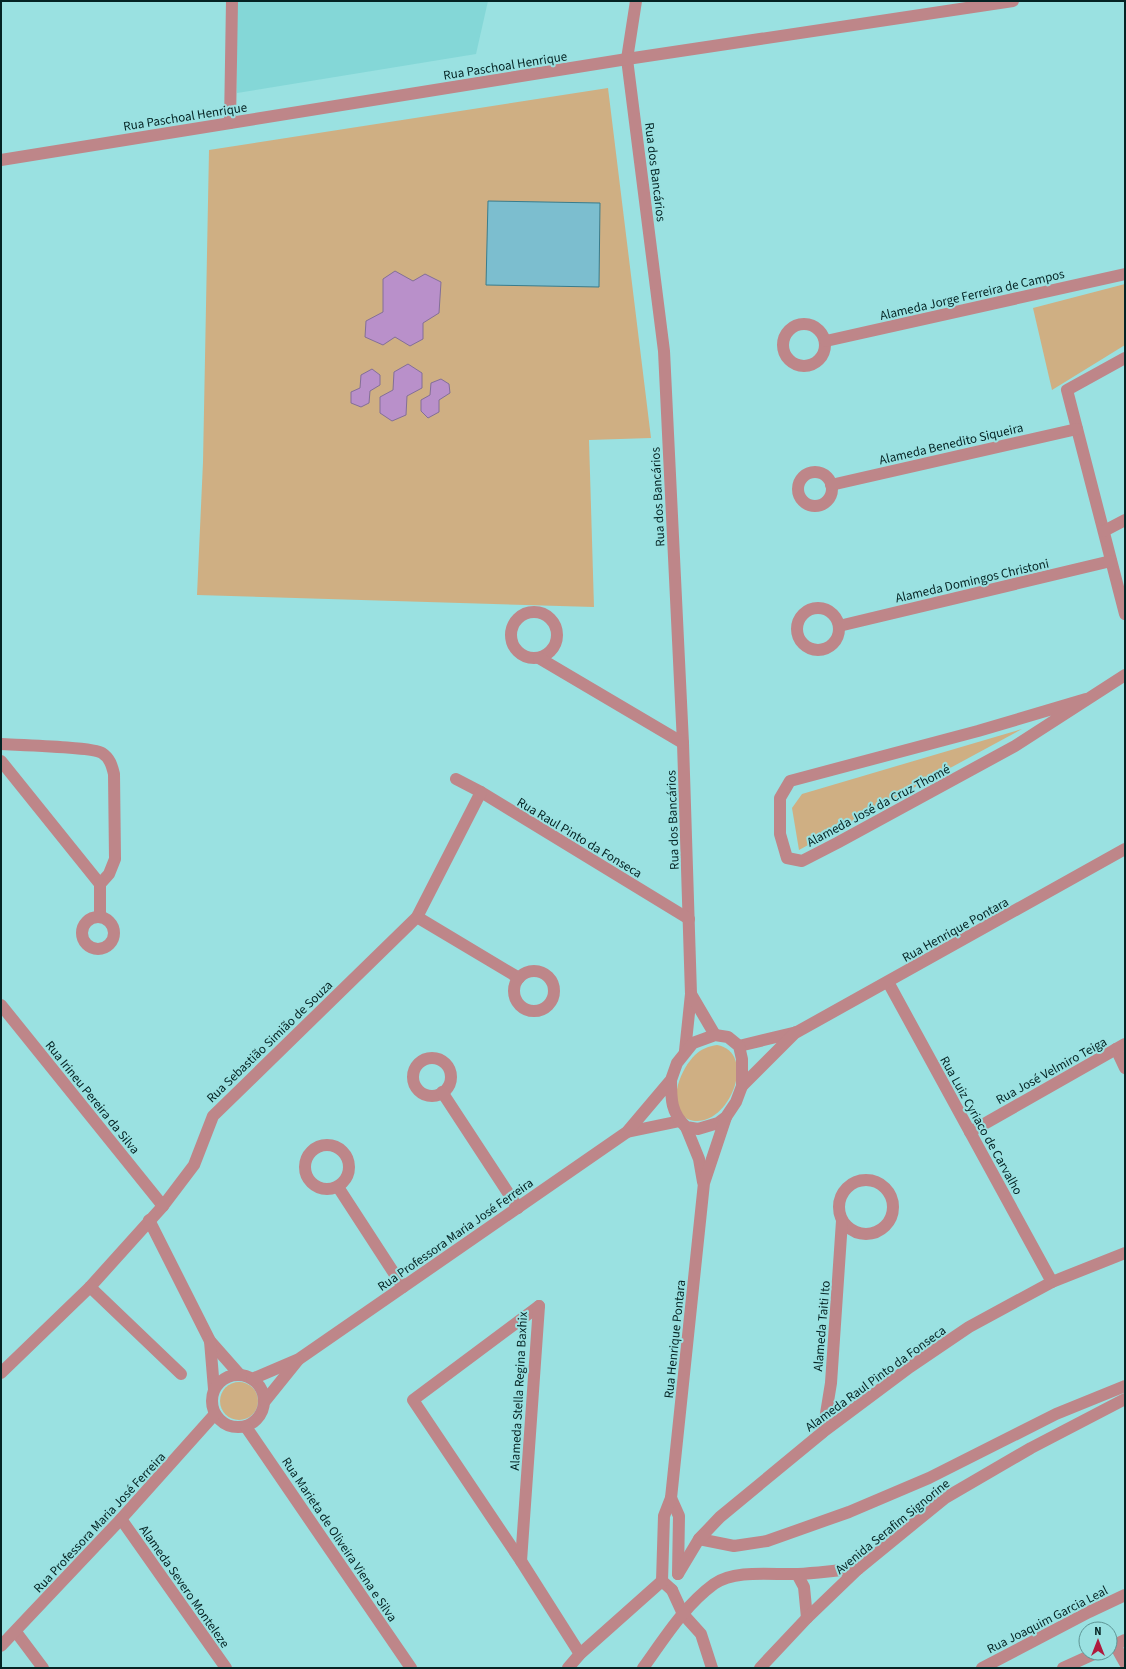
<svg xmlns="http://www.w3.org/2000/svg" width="1126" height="1669" viewBox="0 0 1126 1669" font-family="'Source Sans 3',sans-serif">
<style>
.built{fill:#84d7d7}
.green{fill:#cfaf83}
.water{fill:#b990ca;stroke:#836f98}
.building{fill:#7cbecf;stroke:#397c8c}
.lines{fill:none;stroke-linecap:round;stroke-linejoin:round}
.minor{stroke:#be8689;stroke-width:12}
.labels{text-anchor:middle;stroke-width:4;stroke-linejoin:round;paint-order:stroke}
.street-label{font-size:13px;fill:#042323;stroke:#9ae1e1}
</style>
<rect width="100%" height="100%" fill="#9ae1e1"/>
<polygon class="built" points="237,1 488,1 476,54 237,93"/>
<g class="green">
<polygon points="608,88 651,438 589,440 594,607 197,595 203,462 209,150"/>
<polygon points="1125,284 1125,345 1052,390 1033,308"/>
<polygon points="1022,729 799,850 792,808 802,794"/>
<path d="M 717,1045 C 756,1052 732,1121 697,1121 C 692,1121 686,1119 683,1116 C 668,1099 681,1069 695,1055 C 701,1049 709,1046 717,1045 Z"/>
<circle cx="239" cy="1401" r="19"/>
</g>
<g class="water">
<polygon points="395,271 413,281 425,274 441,282 439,313 423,323 423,339 410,346 395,337 383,345 365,337 366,321 383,312 383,279"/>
<polygon points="408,364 422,373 422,388 407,396 406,415 392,421 380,413 380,397 393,390 394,372"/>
<polygon points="372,369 380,375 380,385 370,391 369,403 361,407 351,403 351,392 360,388 361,375"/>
<polygon points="441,379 449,384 450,393 439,400 439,412 428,418 421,411 421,400 430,395 431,383"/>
</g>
<polygon class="building" points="488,201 600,203 599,287 486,285"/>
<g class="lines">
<g class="minor">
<polyline points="636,1 627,59 664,351 683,743 691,994 685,1051"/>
<polyline points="230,123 232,1"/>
<polyline points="1,160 627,59 1013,1"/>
<circle cx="804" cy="345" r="21"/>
<polyline points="826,341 1125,274"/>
<polyline points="1125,358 1067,390 1125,614"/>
<circle cx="815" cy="489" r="17"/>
<polyline points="831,485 1077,429"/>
<polyline points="1104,531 1125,520"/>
<circle cx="818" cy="629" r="21"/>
<circle cx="534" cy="635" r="23"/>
<polyline points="839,626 1111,561"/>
<polyline points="539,658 683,743"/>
<polyline points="1086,699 978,731 790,781 780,798 780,834 787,858 802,861 837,843 1015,746 1125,675"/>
<path d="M 1,744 C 17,745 94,747 102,753 C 110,758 112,766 114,774 L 115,859 L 109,874 L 100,884 L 100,917"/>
<polyline points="1,761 100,884"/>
<polyline points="456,779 481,792 689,919"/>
<circle cx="98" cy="933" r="16"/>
<polyline points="417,917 519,978"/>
<circle cx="534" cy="991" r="20"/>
<polyline points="888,982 1052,1282"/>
<polyline points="691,994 715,1035"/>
<polyline points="1,1005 163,1206"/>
<polyline points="739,1046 797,1032 1125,849"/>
<polyline points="1116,1049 1125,1068"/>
<circle cx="432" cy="1077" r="19"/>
<polyline points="742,1086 796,1032"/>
<polyline points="442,1092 518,1208"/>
<polyline points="686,1127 699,1159 703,1182"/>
<polyline points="627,1132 680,1121"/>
<polyline points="970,1132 1125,1044"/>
<circle cx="327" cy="1167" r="22"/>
<circle cx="866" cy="1207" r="27"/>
<polyline points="338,1187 403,1287"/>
<polyline points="149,1220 210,1341 240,1375"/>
<polyline points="90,1287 181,1374"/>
<polyline points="539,1306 413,1400 521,1561 580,1654"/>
<polyline points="210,1341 214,1389"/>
<polyline points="1,1373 90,1287 163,1206 194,1165 213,1116 417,917 481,792"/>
<circle cx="238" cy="1401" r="26"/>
<path d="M 252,1379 L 299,1359 L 627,1132 L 671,1080 L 677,1063 L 693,1043 L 715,1035 L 728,1037 L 739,1046 L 742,1059 L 742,1086 L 736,1102 L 726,1117 L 718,1123 L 698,1129 L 686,1127 C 671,1113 671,1099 671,1080"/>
<polyline points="265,1401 298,1360"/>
<polyline points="246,1427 411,1668"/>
<polyline points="823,1432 831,1383 842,1221"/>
<polyline points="671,1498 679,1516 678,1574"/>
<polyline points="121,1519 226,1668"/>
<polyline points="699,1539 734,1546 767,1541 849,1512 929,1478 1056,1414 1125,1386"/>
<polyline points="521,1561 539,1306"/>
<polyline points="678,1574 699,1539 720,1517 823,1432 910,1367 969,1327 1052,1282 1125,1253"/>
<polyline points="797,1574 804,1587 807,1618"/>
<polyline points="672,1590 662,1581 664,1516 671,1498 704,1183 726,1117"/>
<polyline points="672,1590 683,1614 701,1634 712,1668"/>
<polyline points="16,1632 43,1668"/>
<polyline points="1115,1645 1125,1663"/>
<polyline points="1,1646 121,1519 215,1414"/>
<polyline points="1110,1647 1125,1640"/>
<polyline points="568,1668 580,1654 662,1581"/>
<path d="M 643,1668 C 664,1639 684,1606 714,1584 C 735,1569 773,1575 798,1574 C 818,1573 838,1570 858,1569"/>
<polyline points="760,1668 807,1618 858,1569 945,1498 1031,1448 1125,1399"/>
<polyline points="982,1668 1089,1612 1125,1595"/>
<polyline points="1063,1668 1096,1653"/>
</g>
</g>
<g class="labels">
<g class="street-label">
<text transform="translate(505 65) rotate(-9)" y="5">Rua Paschoal Henrique</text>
<text transform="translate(185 116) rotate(-9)" y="5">Rua Paschoal Henrique</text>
<text transform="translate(656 172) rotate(83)" y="5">Rua dos Bancários</text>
<text transform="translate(972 294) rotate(-13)" y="5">Alameda Jorge Ferreira de Campos</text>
<text transform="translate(951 443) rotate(-13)" y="5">Alameda Benedito Siqueira</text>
<text transform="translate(657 497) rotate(-93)" y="5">Rua dos Bancários</text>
<text transform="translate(972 580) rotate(-13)" y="5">Alameda Domingos Christoni</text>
<text transform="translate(878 805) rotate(-28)" y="5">Alameda José da Cruz Thomé</text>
<text transform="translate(672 820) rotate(-92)" y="5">Rua dos Bancários</text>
<text transform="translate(580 837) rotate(31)" y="5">Rua Raul Pinto da Fonseca</text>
<text transform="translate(955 929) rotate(-29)" y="5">Rua Henrique Pontara</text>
<text transform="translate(269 1041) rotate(-44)" y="5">Rua Sebastião Simião de Souza</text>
<text transform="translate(1051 1070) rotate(-29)" y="5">Rua José Velmiro Teiga</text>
<text transform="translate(93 1097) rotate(51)" y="5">Rua Irineu Pereira da Silva</text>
<text transform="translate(982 1125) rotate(61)" y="5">Rua Luiz Cyriaco de Carvalho</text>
<text transform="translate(455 1234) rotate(-35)" y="5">Rua Professora Maria José Ferreira</text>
<text transform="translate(821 1326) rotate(-85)" y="5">Alameda Taiti Ito</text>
<text transform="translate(674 1339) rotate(-84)" y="5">Rua Henrique Pontara</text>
<text transform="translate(875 1378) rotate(-36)" y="5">Alameda Raul Pinto da Fonseca</text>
<text transform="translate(518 1391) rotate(-87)" y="5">Alameda Stella Regina Baxhix</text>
<text transform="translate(99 1522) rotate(-47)" y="5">Rua Professora Maria José Ferreira</text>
<text transform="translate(892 1526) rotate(-39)" y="5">Avenida Serafim Signorine</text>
<text transform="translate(340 1539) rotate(56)" y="5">Rua Marieta de Oliveira Viena e Silva</text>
<text transform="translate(185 1586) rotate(55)" y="5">Alameda Severo Monteleze</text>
<text transform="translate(1047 1619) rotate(-27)" y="5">Rua Joaquim Garcia Leal</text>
</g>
</g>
<rect width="1126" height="1669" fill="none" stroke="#042323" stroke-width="4"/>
<g transform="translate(1098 1641)"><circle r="19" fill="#9ae1e1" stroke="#5e9595"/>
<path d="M0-3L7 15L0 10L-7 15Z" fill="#af1a3d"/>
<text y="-6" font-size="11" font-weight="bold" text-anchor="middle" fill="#042323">N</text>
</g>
</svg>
